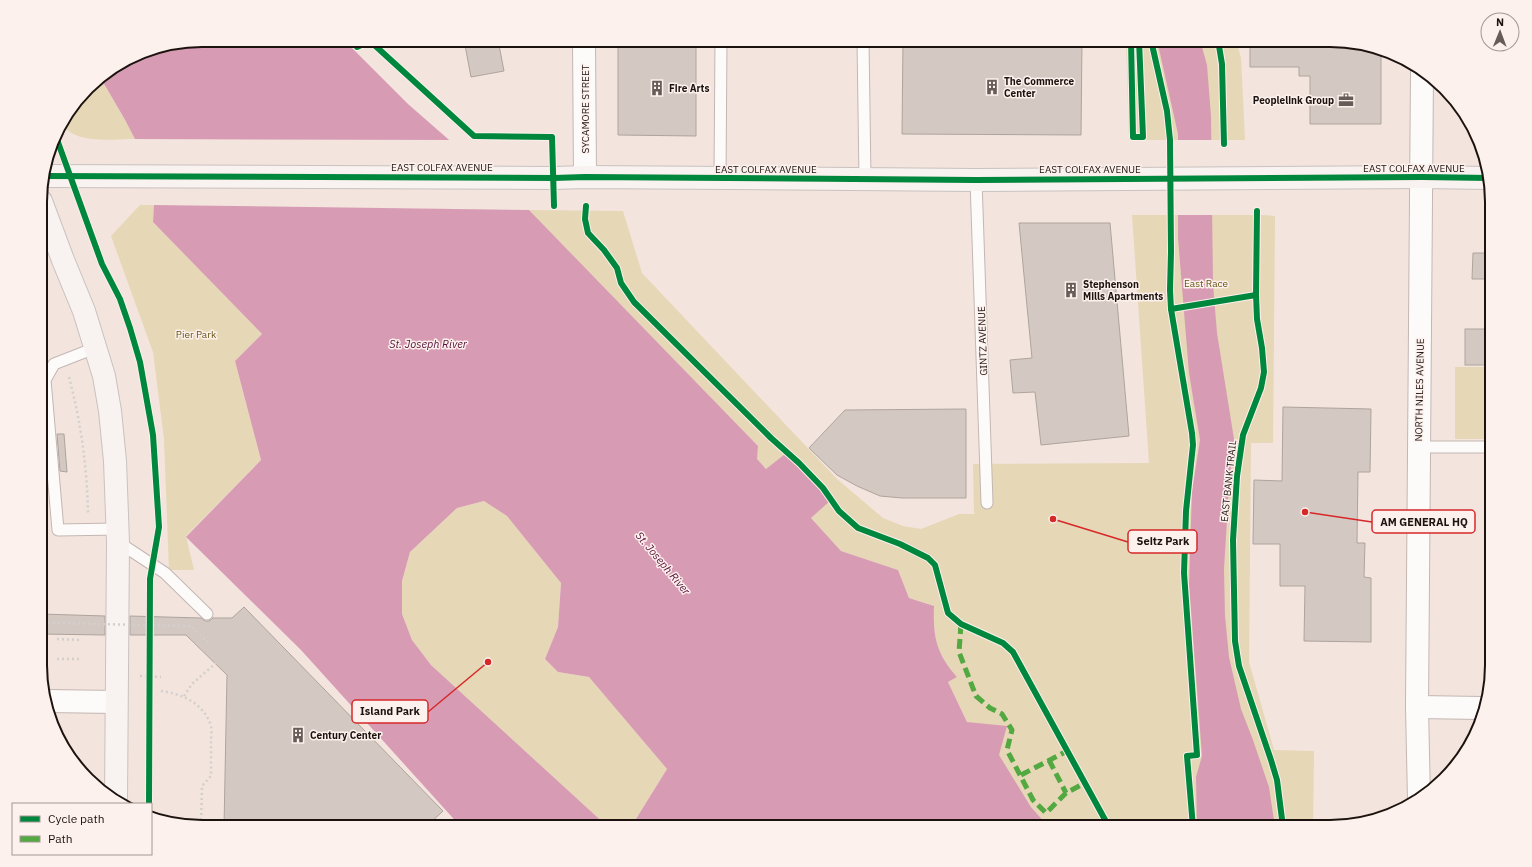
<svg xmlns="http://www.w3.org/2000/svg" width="1532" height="867" viewBox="0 0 1532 867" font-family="'IBM Plex Sans',sans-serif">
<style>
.green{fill:#e6d7b6}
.water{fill:#d79cb4}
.pier{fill:#f3e4de}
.building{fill:#d4c9c2;stroke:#aea49d}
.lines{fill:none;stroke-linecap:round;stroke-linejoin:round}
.lane-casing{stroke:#c3b7b3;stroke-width:13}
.street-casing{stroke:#c3b7b3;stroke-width:24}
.secondary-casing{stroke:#c3b7b3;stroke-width:24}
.primary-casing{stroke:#c9c2be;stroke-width:24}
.path{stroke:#d3cfcd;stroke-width:2.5;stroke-dasharray:2 3;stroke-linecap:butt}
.lane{stroke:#fdfbfa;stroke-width:11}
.street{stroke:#fdfbfa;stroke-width:22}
.secondary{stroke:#fdfbfa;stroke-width:22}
.primary{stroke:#f8f2f1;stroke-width:22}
.path-bridge{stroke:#d3cfcd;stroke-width:2.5;stroke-dasharray:2 3;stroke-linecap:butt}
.quiet{stroke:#52a841;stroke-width:5;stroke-dasharray:10 5;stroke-linecap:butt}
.cycleway-casing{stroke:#fdf1ed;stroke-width:8}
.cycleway{stroke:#00873e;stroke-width:6}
.labels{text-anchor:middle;stroke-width:3;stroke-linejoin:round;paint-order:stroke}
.poi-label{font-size:10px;font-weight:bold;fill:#1c130f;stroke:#fdf1ed;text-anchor:start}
.street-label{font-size:10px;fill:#1c130f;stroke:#fdf1ed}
.park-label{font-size:10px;fill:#645415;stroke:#fdf1ed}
.water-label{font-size:11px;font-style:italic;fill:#550f38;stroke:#fdf1ed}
.rim{fill:none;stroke:#1c130f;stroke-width:2}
.leader{fill:none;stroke:#d62828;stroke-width:1.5}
.callout-dot{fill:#d62828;stroke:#fdf1ed;stroke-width:1.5}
.callout{fill:#fdf1ed;stroke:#d62828;stroke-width:1.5}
.callout-label{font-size:11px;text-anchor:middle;font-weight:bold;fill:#1c130f}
</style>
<rect width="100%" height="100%" fill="#f3e4de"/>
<g class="green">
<polygon points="1126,40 1236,40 1241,58 1245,140 1129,140"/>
<path d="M 100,77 L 124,118 L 135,139 C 114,139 73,145 62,123 L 95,80 Z"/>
<polygon points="140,205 154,205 153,222 262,334 235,361 261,460 186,536 194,570 169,570 164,439 153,352 111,236"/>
<path d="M 529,210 L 623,211 L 642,273 L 837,479 L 883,518 L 903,526 L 921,529 L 959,514 L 974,514 L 973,464 L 1149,463 L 1132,215 L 1264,215 L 1275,216 L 1273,443 L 1251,443 L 1249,662 L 1274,750 L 1314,751 L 1313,827 L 1057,827 L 1052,822 L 1047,825 L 1031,807 L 998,755 L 1006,727 L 967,722 L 948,682 L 957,677 C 936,653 933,637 934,606 L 909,598 L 898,570 L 841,551 L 811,518 L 830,499 L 785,454 L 767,469 L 756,459 L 758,446 Z"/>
<rect x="1455" y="367" width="37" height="72"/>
<polygon points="484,501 507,516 561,583 558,627 545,659 558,672 589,677 667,769 631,827 608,827 431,665 412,640 402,614 402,581 410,552 457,508"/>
</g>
<g class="water">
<path d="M 202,40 L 344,40 L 408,104 L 529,210 L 758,446 L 757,459 L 766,469 L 785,454 L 831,500 L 811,518 L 841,551 L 898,570 L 909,598 L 934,606 C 933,637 936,653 957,677 L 948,682 L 967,722 L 1007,726 L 999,755 L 1031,807 L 1047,825 L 1052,822 L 1057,827 L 631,827 L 667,769 L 589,677 L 558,672 L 545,659 L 558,627 L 561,583 L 507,516 L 484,501 L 457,508 L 410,552 L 402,581 L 402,614 L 412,640 L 431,665 L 608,827 L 461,827 L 301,650 L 186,537 L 261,460 L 235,361 L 262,334 L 153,222 L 154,205 L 135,139 L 124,118 L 100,77 L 140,52 Z"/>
<polygon points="1157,40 1200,40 1207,65 1211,116 1213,284 1217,333 1234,439 1229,487 1224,569 1225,616 1229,657 1241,709 1253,740 1269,787 1275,827 1197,827 1196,777 1202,756 1189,584 1192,491 1200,440 1189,373 1178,238 1178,134"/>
</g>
<g class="pier">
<polygon points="132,139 452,140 532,210 152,205"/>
<rect x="1176" y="140" width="38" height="75"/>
</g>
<g class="building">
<polygon points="464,40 498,40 504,71 471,77"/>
<polygon points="618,40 696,40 696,136 618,135"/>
<polygon points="903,40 1082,40 1081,135 902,134"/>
<polygon points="1250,40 1331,40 1372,46 1381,49 1381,124 1310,124 1310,76 1299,76 1299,67 1250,67"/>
<polygon points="1019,223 1110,223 1129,436 1041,445 1035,392 1013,393 1010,360 1032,358"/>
<polygon points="1473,253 1492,253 1492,279 1472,279"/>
<rect x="1465" y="329" width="27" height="36"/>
<polygon points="1283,407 1371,409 1370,472 1358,472 1357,543 1365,543 1364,577 1371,578 1371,642 1304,641 1305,586 1280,586 1280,544 1253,544 1254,480 1282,481"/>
<polygon points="966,409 966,498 902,498 880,496 857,486 837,475 809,448 845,410"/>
<polygon points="41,433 43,434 46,471 41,471"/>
<polygon points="57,434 64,434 67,472 60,471"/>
<polygon points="244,607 443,811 426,827 224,827 227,675 186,635 130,635 130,616 201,618 205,621 209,621 213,618 232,618"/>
<polygon points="41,614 105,616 105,635 41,634"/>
</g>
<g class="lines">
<g class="lane-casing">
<g id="lane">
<polyline points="863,40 865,179"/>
<polyline points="720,179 721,40"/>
<polyline points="976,180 987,503"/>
<polyline points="95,348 54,364 45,380 58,530 117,529"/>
<polyline points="1418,447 1492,447"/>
<polyline points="118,542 165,573 207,614"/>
</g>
</g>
<g class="street-casing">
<g id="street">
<polyline points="584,40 585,177"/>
<polyline points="1417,707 1482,708"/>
</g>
</g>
<g class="secondary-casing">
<g id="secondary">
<polyline points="47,701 116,702"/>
<polyline points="1419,800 1417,707 1422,72"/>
</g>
</g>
<g class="primary-casing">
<g id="primary">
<polyline points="43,176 554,178 585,177 976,180 1422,177 1489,178"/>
<polyline points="41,201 63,260 84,311 104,376 110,411 115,461 118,542 116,800"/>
</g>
</g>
<g class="path">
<path d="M 69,377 C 81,422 87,467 88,513"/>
<polyline points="57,639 82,640"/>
<polyline points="57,659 82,659"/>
<polyline points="140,676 161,677"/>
<path d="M 161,691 C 182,694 204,703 211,726 C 212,731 211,737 211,742 C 211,753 211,765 211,776 L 202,786 L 201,827"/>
<polyline points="184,696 192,684 216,663"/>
</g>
<use href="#lane" class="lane"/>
<use href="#street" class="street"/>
<use href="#secondary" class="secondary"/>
<use href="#primary" class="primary"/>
<polyline class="path-bridge" points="48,623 191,626 208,642"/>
<g class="quiet">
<polyline points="961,624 959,652 976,696 990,708 1002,714 1012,730 1007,750 1033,800 1046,813 1066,793 1085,783"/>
<polyline points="1049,760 1066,793"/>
<polyline points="1021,775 1067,751"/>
</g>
<g class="cycleway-casing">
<g id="cycleway">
<polyline points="352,40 357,47 370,41 474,136 552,137 554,206"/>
<polyline points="1131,40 1133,137 1143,137 1139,40"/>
<polyline points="1151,40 1167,111 1170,140 1171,252 1170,290 1171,309 1192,433 1193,445 1186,511 1184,573 1197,755 1187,756 1193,827"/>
<polyline points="1218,40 1222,64 1224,144"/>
<polyline points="55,134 102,264 120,299 130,328 140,362 153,435 159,527 150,579 149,804"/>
<polyline points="43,176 554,178 585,177 976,180 1422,177 1489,178"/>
<polyline points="586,206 585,219 588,233 604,250 617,268 621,283 634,302 771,438 799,463 823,488 839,511 858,528 900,544 928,558 935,565 948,613 961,624 1003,643 1013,652 1109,827"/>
<polyline points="1257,211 1256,295 1257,319 1262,348 1264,372 1261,388 1243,435 1237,476 1233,540 1235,641 1239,666 1271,760 1277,780 1283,827"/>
<polyline points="1171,309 1256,295"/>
</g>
</g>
<use href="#cycleway" class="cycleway"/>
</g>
<defs>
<g id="building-bare" transform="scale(1.2)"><path d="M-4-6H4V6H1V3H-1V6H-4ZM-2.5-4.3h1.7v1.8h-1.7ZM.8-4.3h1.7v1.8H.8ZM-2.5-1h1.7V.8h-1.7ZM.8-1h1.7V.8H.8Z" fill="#675c57" stroke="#fdf1ed" stroke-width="2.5" paint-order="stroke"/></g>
<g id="office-bare" transform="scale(1.2)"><path d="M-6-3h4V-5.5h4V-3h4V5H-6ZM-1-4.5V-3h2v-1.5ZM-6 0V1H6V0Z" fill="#675c57" stroke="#fdf1ed" stroke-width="2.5" paint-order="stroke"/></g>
</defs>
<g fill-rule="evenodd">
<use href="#building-bare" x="992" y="87"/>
<use href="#building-bare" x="657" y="88"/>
<use href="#office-bare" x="1346" y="100"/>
<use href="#building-bare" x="1071" y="290"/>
<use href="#building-bare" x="298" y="735"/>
</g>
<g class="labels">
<g class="poi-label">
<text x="1004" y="85">The Commerce<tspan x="1004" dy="12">Center</tspan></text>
<text x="669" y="92">Fire Arts</text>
<text x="1334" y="104" text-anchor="end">Peoplelink Group</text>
<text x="1083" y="288">Stephenson<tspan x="1083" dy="12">Mills Apartments</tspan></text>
<text x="310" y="739">Century Center</text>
</g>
<g class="street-label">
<text transform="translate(585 109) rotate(-90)" y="4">SYCAMORE STREET</text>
<text x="442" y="171">EAST COLFAX AVENUE</text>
<text x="1414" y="172">EAST COLFAX AVENUE</text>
<text x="766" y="173">EAST COLFAX AVENUE</text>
<text x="1090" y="173">EAST COLFAX AVENUE</text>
<text transform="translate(982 341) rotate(-92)" y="4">GINTZ AVENUE</text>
<text transform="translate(1419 390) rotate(-89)" y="4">NORTH NILES AVENUE</text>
<text transform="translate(1228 481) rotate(-84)" y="4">EAST BANK TRAIL</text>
</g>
<g class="park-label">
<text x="1206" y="287">East Race</text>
<text x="196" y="338">Pier Park</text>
</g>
<g class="water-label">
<text x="428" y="348">St. Joseph River</text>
<text transform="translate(663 563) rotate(50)" y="4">St. Joseph River</text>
</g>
</g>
<path d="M0 0H1532V867H0ZM202 47H1330A155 155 0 0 1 1485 202V665A155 155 0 0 1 1330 820H202A155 155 0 0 1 47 665V202A155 155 0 0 1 202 47Z" fill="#fdf1ed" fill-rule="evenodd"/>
<path class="rim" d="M202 47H1330A155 155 0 0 1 1485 202V665A155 155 0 0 1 1330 820H202A155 155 0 0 1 47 665V202A155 155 0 0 1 202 47Z"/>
<path class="leader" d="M1305 512L1372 522M1053 519L1128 542M488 662L428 712"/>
<g class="callout-dot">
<circle cx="1305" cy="512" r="4"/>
<circle cx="1053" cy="519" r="4"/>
<circle cx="488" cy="662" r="4"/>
</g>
<g class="callout">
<rect x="1372" y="510" width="103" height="23" rx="4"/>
<rect x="1128" y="530" width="69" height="23" rx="4"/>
<rect x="352" y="700" width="76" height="23" rx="4"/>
</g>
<g class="callout-label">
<text x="1424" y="526">AM GENERAL HQ</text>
<text x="1163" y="545">Seitz Park</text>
<text x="390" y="715">Island Park</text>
</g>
<rect x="12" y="803" width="140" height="52" fill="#fdf1ed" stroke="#a39894"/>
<rect x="20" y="816" width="20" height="6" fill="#00873e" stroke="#a39894"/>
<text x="48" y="823" font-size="12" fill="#1c130f">Cycle path</text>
<rect x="20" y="836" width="20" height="6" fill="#52a841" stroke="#a39894"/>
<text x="48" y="843" font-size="12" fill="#1c130f">Path</text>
<g transform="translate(1500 32) rotate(1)"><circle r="19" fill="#fdf1ed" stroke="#a39894"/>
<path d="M0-3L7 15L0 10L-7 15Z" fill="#675c57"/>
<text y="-6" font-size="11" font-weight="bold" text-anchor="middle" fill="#1c130f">N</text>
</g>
</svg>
